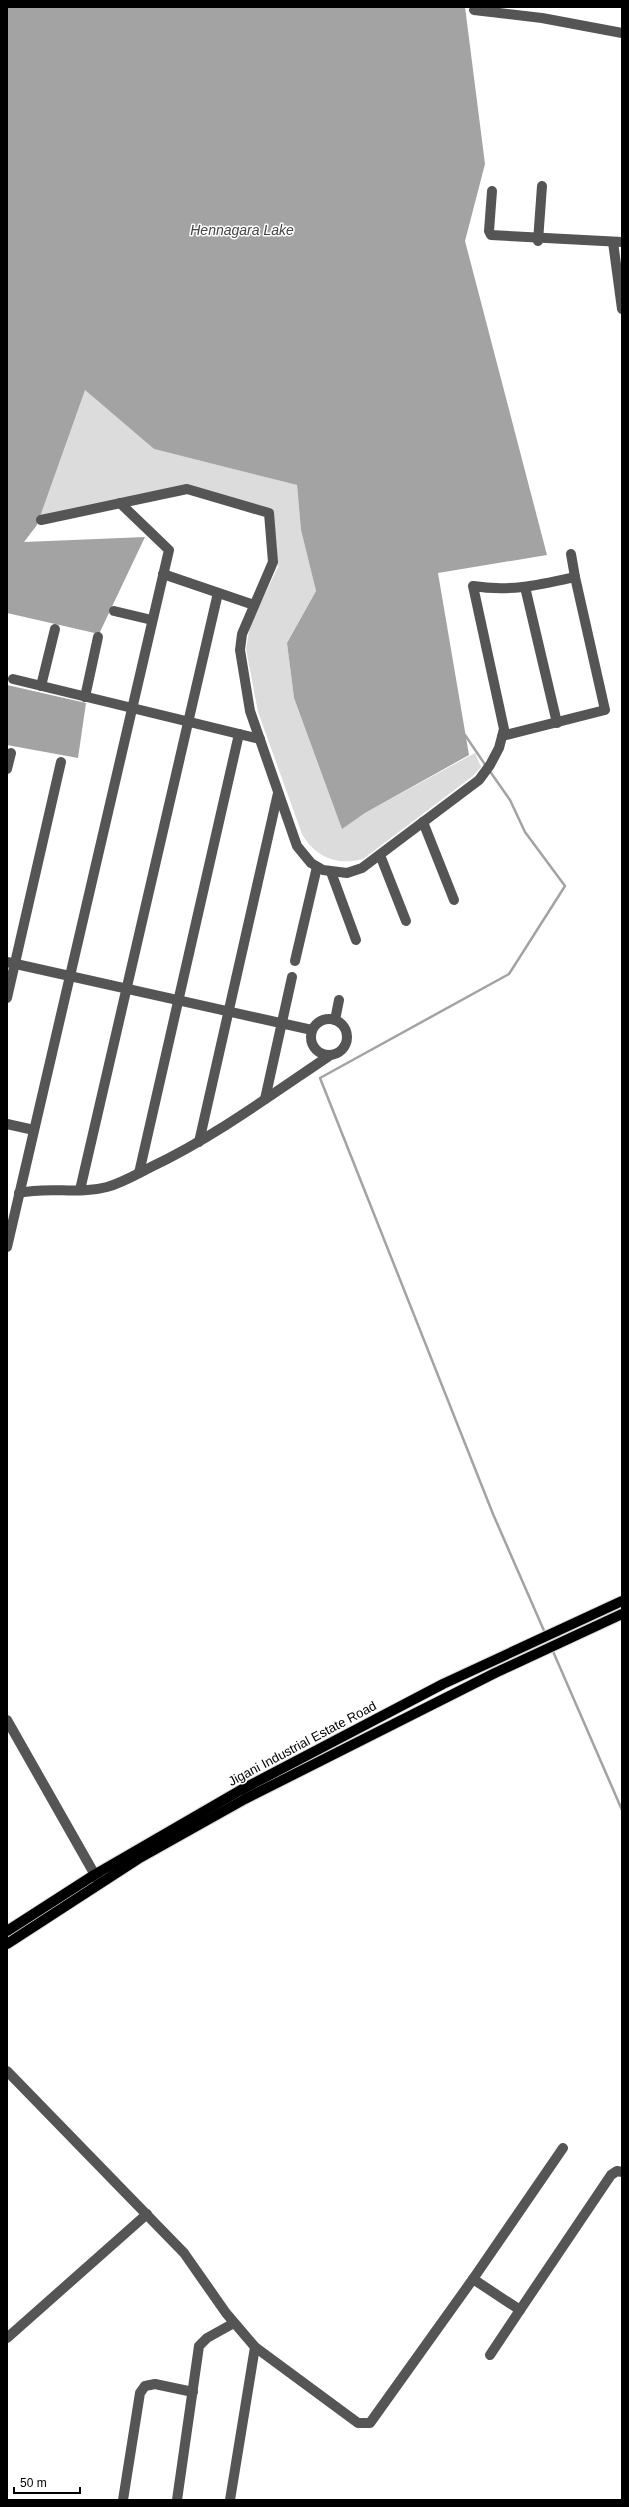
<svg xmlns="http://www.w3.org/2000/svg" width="629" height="2507" viewBox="0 0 629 2507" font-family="Helvetica,sans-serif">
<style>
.green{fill:#dcdcdc}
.water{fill:#a3a3a3}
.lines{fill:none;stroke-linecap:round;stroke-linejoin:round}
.stream{stroke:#a3a3a3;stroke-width:2.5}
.major-casing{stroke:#dbdbdb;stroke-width:12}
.minor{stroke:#555;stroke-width:10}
.major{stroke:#000;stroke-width:10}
.labels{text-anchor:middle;stroke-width:3;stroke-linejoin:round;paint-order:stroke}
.street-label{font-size:13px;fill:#000;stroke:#fff}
.water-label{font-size:14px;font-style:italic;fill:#444;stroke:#fff}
</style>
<rect width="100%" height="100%" fill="#fff"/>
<path class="green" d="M 84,389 L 154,449 L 297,485 L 301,530 L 316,591 L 287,643 L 294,698 L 342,828 L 365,813 L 475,753 L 481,767 L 473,776 L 363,859 C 337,866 315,857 302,834 L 258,712 L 246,649 L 250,625 L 278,567 L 272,510 L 189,487 L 40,516 Z"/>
<g class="water">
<polygon points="7,7 465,7 485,164 465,241 547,555 438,573 469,755 365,813 342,829 294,698 287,643 316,591 301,530 297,485 154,449 85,390 37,525 24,542 145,537 99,634 7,613"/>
<polygon points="7,685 86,703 78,758 7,745"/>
</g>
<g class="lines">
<g class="stream">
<polyline points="465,735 486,766"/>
<polyline points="489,770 510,800 525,832 565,886 509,974 320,1078 493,1514 545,1633"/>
<polyline points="552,1649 622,1810"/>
</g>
<g class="major-casing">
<g id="major">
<polyline points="7,1931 94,1875 239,1791 443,1684 622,1601"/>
<polyline points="7,1944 138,1859 245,1799 495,1673 622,1614"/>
</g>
</g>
<g class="minor">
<polyline points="474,10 542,18 622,33"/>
<polyline points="492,191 489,231 491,235 622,242"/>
<polyline points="538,241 542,186"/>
<polyline points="613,242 622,309"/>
<path d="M 41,520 L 187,489 L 269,513 L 273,562 L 242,634 L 240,650 L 250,711 L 297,846 L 311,863 L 323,870 L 347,873 L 362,868 L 479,780 L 490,765 L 499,748 L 504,729 L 473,586 C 510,592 539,585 575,577 L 605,710 L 502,736"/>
<polyline points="571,554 575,577"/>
<polyline points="163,574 254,605"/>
<polyline points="525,587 557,723"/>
<polyline points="114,611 152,620"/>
<polyline points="13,679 260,739"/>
<polyline points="41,686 55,629"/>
<polyline points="85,697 98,637"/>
<polyline points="7,769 11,753"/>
<polyline points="423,822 454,900"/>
<polyline points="380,855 406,921"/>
<polyline points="331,872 356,940"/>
<polyline points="295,961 317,867"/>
<polyline points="7,962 312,1030"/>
<polyline points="7,998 61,762"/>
<circle cx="329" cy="1037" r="18"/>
<polyline points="335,1020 339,1000"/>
<polyline points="265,1099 292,977"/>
<polyline points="7,1124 34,1130"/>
<polyline points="199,1142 278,793"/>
<polyline points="139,1173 239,734"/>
<polyline points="80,1190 218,593"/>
<path d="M 19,1193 C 49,1186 78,1195 107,1187 C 122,1183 137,1174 151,1167 C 214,1137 271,1095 329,1056"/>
<polyline points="7,1247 169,550 120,503"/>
<polyline points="7,1720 99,1882"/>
<polyline points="7,2071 184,2253 226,2313 255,2347 230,2500"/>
<polyline points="473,2279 563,2148"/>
<polyline points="520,2310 611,2175 617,2171 622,2172"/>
<polyline points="7,2338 147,2214"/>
<polyline points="255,2347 358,2423 370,2423 473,2279 520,2310 490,2355"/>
<polyline points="123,2500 140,2393 145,2386 155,2384 193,2392"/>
<polyline points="177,2500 199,2346 207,2338 234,2323"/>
</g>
<use href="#major" class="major"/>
</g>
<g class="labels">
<g class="street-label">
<text transform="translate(302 1743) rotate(-28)" y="5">Jigani Industrial Estate Road</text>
</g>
<g class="water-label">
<text x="242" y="235">Hennagara Lake</text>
</g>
</g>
<rect width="629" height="2507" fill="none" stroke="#000000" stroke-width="16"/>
<path d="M14 2487v6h66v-6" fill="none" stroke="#000000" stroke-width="2"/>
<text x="20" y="2487" font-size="12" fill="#000000" stroke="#ffffff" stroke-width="3" paint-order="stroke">50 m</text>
</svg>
